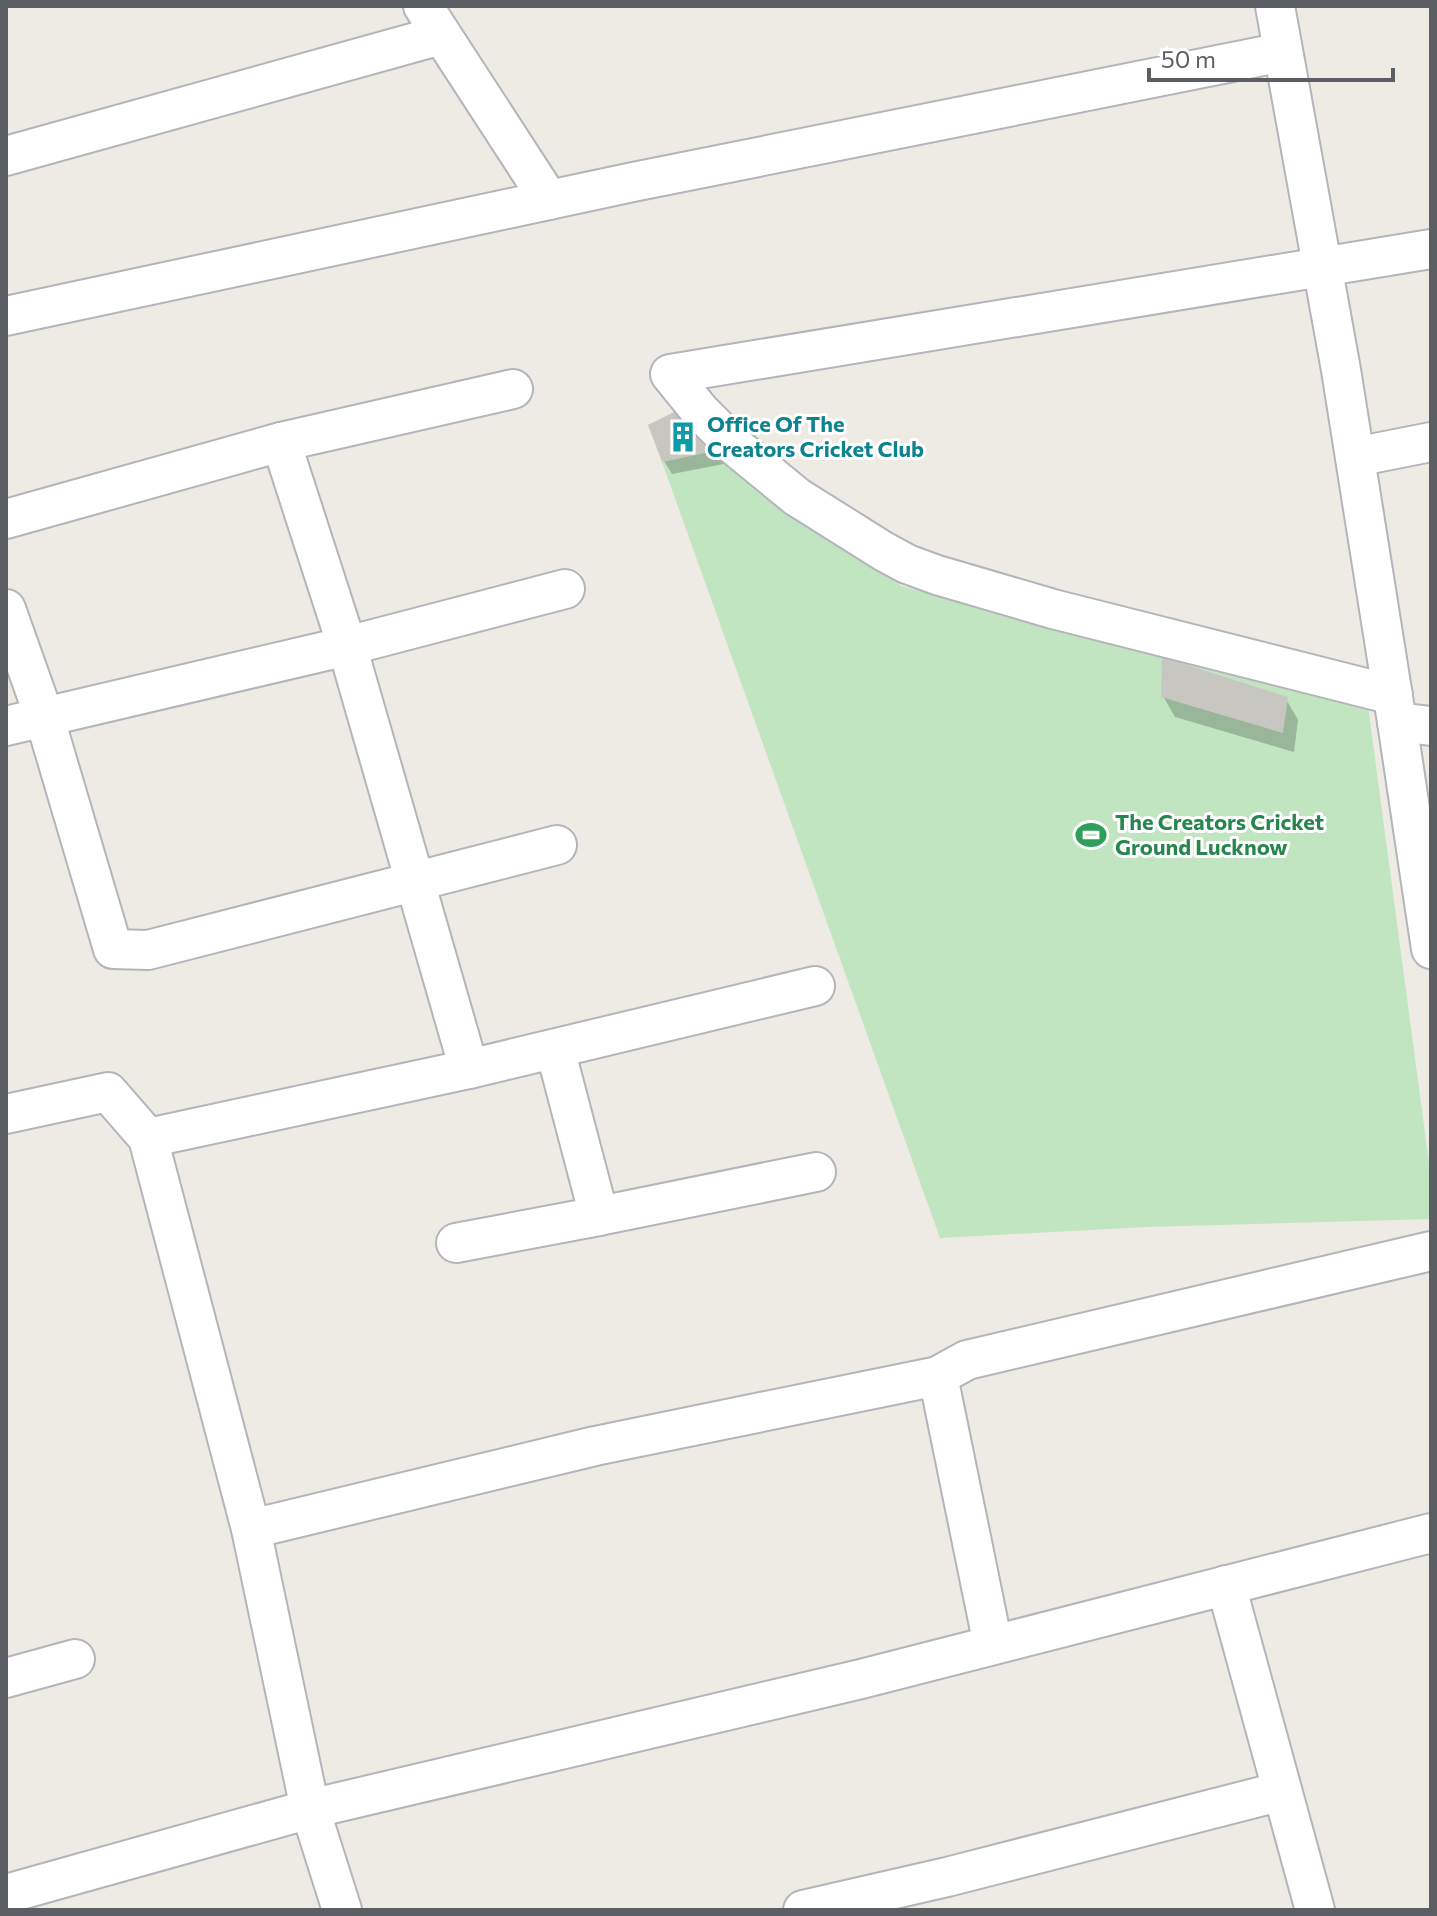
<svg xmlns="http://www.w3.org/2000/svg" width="1437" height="1916" viewBox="0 0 1437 1916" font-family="Commissioner,sans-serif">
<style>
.green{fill:#c1e4c1}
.shadow{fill:#0003}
.building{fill:#c8c6c0}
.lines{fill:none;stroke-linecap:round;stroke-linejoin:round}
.minor-casing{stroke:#b4b5ba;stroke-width:42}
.minor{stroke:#fff;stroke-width:38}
.labels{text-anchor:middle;stroke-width:6;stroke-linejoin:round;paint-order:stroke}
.culture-label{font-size:22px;font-weight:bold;fill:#0d838f;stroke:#fff;text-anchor:start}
.leisure-label{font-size:22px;font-weight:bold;fill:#27864d;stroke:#fff;text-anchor:start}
</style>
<rect width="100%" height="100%" fill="#edebe3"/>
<polygon class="green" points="724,449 901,586 1162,657 1368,706 1431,1178 1431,1219 1146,1227 940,1238 662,462"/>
<g class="shadow">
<polygon points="651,426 722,450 729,463 672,474 664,461"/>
<polygon points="1163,696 1286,699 1298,720 1294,752 1175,717"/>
</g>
<g class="building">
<polygon points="684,407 724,449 662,462 648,425"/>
<polygon points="1162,657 1288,697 1283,733 1161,697"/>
</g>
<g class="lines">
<g class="minor-casing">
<g id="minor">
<polyline points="423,6 549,200"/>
<polyline points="1275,6 1341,370 1397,722 1431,726"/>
<polyline points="6,156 441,35"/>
<polyline points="6,316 633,182 1283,52"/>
<polyline points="281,442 347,646 469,1069"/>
<polyline points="1355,457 1431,442"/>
<polyline points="6,519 281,442 513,389"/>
<polyline points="6,609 44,716 113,949 148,950 557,845"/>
<polyline points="1393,695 1053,609 937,575 907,564 883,551 797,497 736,447 700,411 670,374 1431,249"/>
<polyline points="1397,722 1431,949"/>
<polyline points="6,726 347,646 565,589"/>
<polyline points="6,1114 108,1092 148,1138 251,1529 310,1809 342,1910"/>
<polyline points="148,1138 469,1069 815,986"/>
<polyline points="599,1216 816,1172"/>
<polyline points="456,1243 599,1216 555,1049"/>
<polyline points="938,1376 993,1645"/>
<polyline points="251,1529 595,1446 938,1376 967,1360 1431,1251"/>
<polyline points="1226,1585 1315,1910"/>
<polyline points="6,1678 75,1659"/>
<polyline points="6,1894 310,1809 861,1679 1431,1533"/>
<polyline points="803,1910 947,1877 1282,1791"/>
</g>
</g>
<use href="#minor" class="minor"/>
</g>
<defs>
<g id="building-bare" transform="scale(2.4)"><path d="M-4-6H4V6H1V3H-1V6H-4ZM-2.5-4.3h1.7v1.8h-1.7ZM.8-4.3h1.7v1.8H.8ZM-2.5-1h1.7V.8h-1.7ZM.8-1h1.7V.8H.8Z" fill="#0f9aa8" stroke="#fff" stroke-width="2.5" paint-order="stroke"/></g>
<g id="stadium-bare" transform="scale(2.4)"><path d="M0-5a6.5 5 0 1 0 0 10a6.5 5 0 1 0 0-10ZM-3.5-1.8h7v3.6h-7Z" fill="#2e9e5b" stroke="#fff" stroke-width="2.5" paint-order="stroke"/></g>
</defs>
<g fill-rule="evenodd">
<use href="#building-bare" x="683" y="437"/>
<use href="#stadium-bare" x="1091" y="835"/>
</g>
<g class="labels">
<g class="culture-label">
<text x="707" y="432">Office Of The<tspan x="707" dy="25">Creators Cricket Club</tspan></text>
</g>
<g class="leisure-label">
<text x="1115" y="830">The Creators Cricket<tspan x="1115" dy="25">Ground Lucknow</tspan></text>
</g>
</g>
<rect width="1437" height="1916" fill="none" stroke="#5b5f63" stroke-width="16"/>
<path d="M1149 68v12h244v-12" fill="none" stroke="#5b5f63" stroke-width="4"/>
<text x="1161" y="68" font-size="24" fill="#5b5f63" stroke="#ffffff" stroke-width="6" paint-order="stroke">50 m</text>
</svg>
